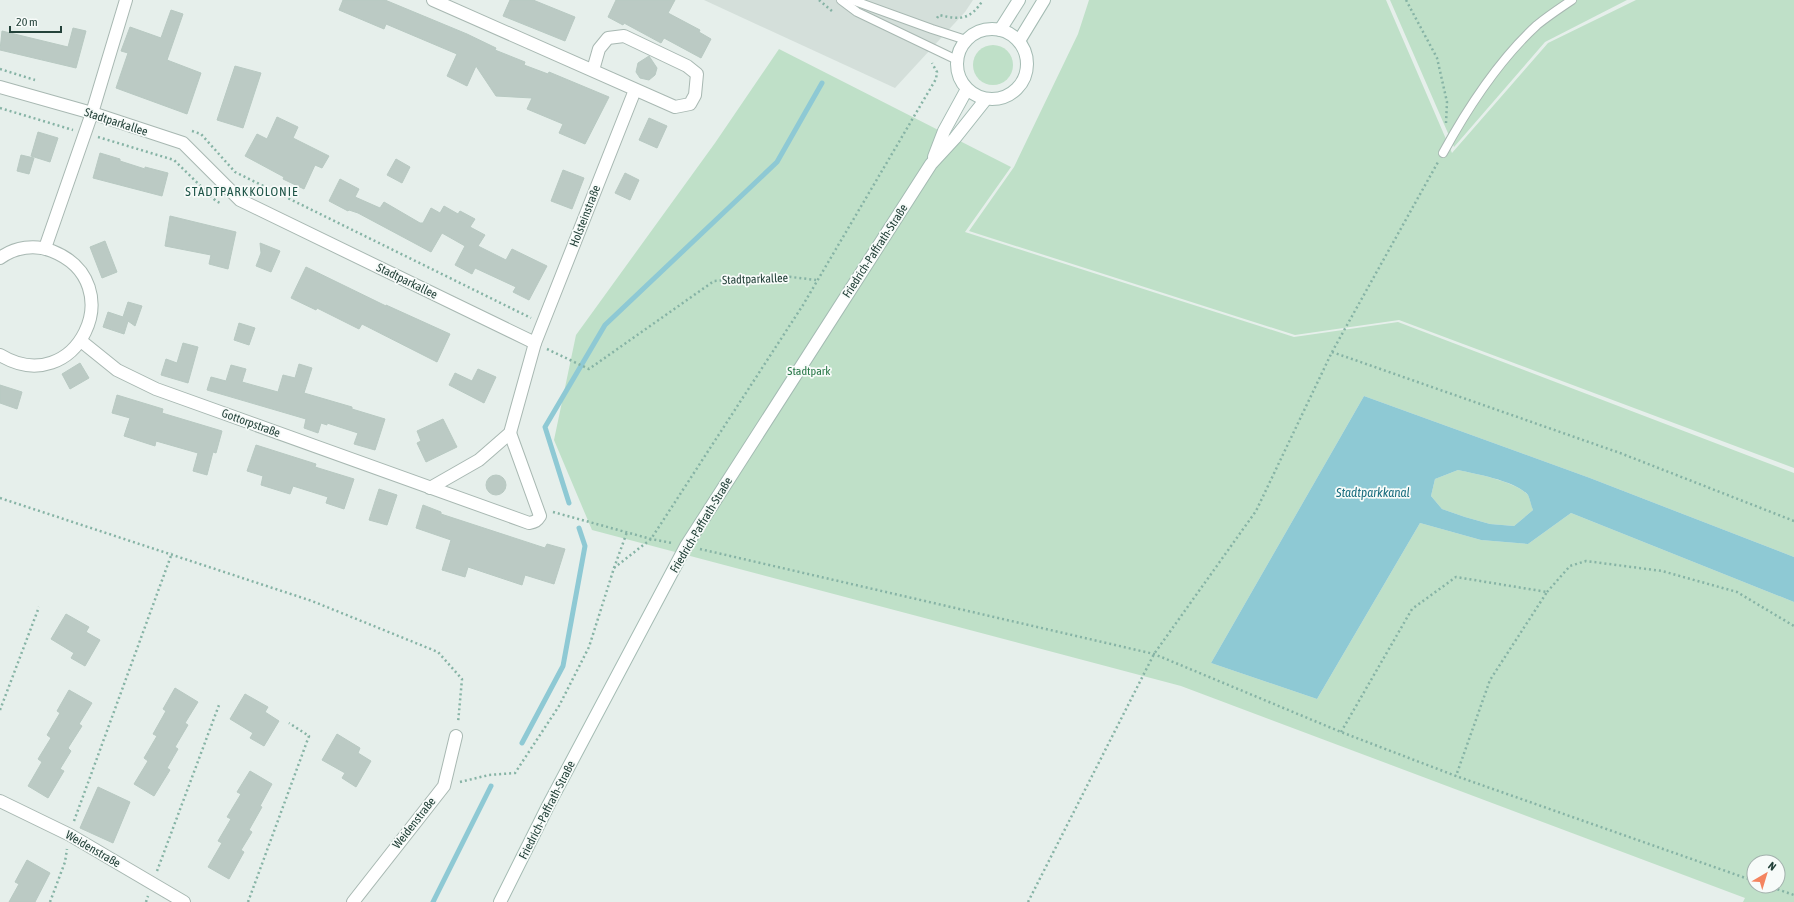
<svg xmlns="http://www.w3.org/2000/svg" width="1794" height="902" viewBox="0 0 1794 902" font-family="'Asap Condensed',sans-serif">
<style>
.built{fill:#d4dfda}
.green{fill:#bfe0c8;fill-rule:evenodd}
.water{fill:#8ec9d4;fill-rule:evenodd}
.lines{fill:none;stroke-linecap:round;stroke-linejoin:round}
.stream{stroke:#8ec9d4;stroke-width:5}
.building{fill:#bbcac4;stroke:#b8c9c2}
.lane-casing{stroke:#a8b8b2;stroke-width:10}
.street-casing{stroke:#a8b8b2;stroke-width:14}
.secondary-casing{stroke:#a4bbb3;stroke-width:14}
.path{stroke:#86b3a5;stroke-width:2.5;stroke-dasharray:2 3;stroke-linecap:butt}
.lane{stroke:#fff;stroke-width:8}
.street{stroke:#fff;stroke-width:12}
.secondary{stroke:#fff;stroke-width:12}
.labels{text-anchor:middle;stroke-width:3.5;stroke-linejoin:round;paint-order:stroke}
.street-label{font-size:12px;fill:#24423a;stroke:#f7fbf9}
.park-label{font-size:12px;fill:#2d7a4b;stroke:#f7fbf9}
.neighbourhood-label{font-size:13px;letter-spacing:1px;fill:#1f5548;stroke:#f7fbf9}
.water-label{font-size:13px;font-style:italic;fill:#1c6f80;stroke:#f7fbf9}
</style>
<rect width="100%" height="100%" fill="#e6efeb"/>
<polygon class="built" points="704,0 973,0 965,12 895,88"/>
<g class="green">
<polygon points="1089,0 1386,0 1452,153 1548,43 1636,0 1794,0 1794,468 1399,320 1295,335 969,231 1014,167 1078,34"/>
<polygon points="1390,0 1627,0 1545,42 1454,147"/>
<circle cx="993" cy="65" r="20"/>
<path d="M 779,49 L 1011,167 L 965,232 L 1294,337 L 1398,322 L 1794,473 L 1794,557 L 1590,478 L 1364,396 L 1211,663 L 1317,699 L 1420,523 L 1481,540 L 1528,544 L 1571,513 L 1794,602 L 1794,902 L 1743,902 L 1745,898 L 1181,686 L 592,530 L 554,440 L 576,335 L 715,143 ZM 1754,862 L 1778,862 L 1778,886 L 1754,886 Z"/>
<path d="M 1458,470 C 1476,474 1515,481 1528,495 C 1530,499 1531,505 1533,510 L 1514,526 L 1490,524 L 1465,517 L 1442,509 L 1431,496 L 1435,479 Z"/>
</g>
<path class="water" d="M 1364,396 L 1590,478 L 1794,557 L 1794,602 L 1571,513 L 1528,544 L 1481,540 L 1420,523 L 1317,699 L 1211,663 ZM 1458,470 C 1476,474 1516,481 1528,495 C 1530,499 1531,506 1533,510 L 1514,526 L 1490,524 L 1465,517 L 1442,509 L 1431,496 L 1435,479 Z"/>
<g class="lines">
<g class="stream">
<polyline points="569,503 545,427 605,325 777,162 822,83"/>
<polyline points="522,743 563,666 585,546 579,528"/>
<polyline points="433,902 491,786"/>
</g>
</g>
<g class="building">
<polygon points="343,0 385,0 467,34 496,48 495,50 525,62 524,65 548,74 549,72 609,97 585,144 559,133 563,124 527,109 532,98 496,96 476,66 467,86 447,76 457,54 386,24 384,29 339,10"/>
<polygon points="510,0 533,0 575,17 565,41 503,16"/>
<polygon points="616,0 675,0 668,13 700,30 699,32 711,39 701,58 664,38 661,43 624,23 623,25 608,17"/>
<polygon points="171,10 183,14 167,60 201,73 187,114 116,88 128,53 121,51 130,27 161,38"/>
<polygon points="73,28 86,31 76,68 0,50 2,31 68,47"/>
<polygon points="649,56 657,68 655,75 649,80 640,78 636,72 638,63"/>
<polygon points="235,66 261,73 243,128 217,120"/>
<polygon points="277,117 298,127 293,138 329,156 322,168 315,165 304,189 283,179 284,177 245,156 257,134 267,139"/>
<polygon points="649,118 667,126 657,148 639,140"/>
<polygon points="38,132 58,138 50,162 31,156"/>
<polygon points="100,153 120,159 120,161 145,169 145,167 168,173 162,196 93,178"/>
<polygon points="21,155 34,158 29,174 17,171"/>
<polygon points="396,159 410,167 402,183 387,175"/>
<polygon points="563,170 584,178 572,209 551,201"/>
<polygon points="625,173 639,180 630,200 615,193"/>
<polygon points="340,179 359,189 355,197 380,208 384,202 420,223 423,223 431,208 440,213 444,206 458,214 460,211 475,219 470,227 485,235 478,246 506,260 512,249 547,266 529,300 513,292 516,287 475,268 472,274 455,265 465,246 442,233 431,252 358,213 349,210 348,211 329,201"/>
<polygon points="170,216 236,232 228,269 209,264 211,255 165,246"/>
<polygon points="105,241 117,272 102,278 90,247"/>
<polygon points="260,243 280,251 271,272 256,266 261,253"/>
<polygon points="306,267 386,306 386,305 450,334 437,362 362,324 359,329 317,308 316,310 291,298"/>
<polygon points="128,302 142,306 135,326 128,321 124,334 103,327 108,312 123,317"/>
<polygon points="239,323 255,328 249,345 234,340"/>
<polygon points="183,343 198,347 188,383 161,375 166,359 177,363"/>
<polygon points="80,363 89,378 70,389 62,374"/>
<polygon points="299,364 312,368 304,393 352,407 352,409 385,419 375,450 354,444 358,433 327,423 327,425 321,423 318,433 304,428 306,419 207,390 211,377 226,381 231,365 246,369 242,382 278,392 283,375 295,378"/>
<polygon points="478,369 496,377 484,403 449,385 455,373 472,381"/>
<polygon points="0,385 22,392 17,409 0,403"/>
<polygon points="117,395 163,409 162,413 222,431 216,453 213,452 207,475 193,471 198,453 156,441 155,446 124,436 130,418 112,413"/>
<polygon points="443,419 457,447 426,462 417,443 421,441 417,431"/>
<polygon points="256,445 316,464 315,467 354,479 344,509 326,503 328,497 293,486 290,494 261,485 263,476 247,471"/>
<circle cx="496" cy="485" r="10"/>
<polygon points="379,489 397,495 387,525 369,520"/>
<polygon points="423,505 441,512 441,514 545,548 547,544 565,549 554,584 525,575 522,585 468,567 465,577 442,570 451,540 416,528"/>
<polygon points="66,614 89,627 86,632 100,640 85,666 71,658 74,653 51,639"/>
<polygon points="175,688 198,702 185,723 188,725 175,747 178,749 167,768 170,770 154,796 134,784 148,761 144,758 157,736 153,734 166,711 163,709"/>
<polygon points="69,690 92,703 79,724 82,726 68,748 71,751 60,769 64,771 48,798 28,786 42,762 38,759 51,738 47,735 60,713 57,711"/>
<polygon points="245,694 268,707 265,712 279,721 264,746 250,738 253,733 230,719"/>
<polygon points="337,734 360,748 358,753 371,761 356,787 342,778 345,773 322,760"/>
<polygon points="250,771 272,784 260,806 262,807 249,830 252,832 241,850 244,852 229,879 208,867 222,843 218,841 231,819 227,817 241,794 237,792"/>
<polygon points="98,787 130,802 113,843 80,828"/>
<polygon points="27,860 50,873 35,902 9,902 19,884 15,882"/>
</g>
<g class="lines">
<g class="lane-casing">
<g id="lane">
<polyline points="841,0 857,12 957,60"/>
<polyline points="852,0 932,29 966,40"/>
<path d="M 1443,153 C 1467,109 1500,59 1537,25 C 1548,16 1560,8 1572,0"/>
</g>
</g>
<g class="street-casing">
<g id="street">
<polyline points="433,0 675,107 690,104 695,95 697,74 687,66 624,36 608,38 599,49 593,70"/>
<polyline points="0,87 92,113 183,143 240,200 535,343"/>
<polyline points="45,248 92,113 126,0"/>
<path d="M 0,258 C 15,247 35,244 52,251 C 133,283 76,401 0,355"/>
<path d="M 81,341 L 117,370 L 156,389 L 529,523 C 535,522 537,521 540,516 L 510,433"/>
<polyline points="430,488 479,460 510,433 535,343 635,90"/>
<polyline points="0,801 70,835 184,902"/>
<polyline points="353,902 444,786 456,736"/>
</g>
</g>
<g class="secondary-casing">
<g id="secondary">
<circle cx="992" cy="64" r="35"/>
<polyline points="1000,30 1019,0"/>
<polyline points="1019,41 1044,0"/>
<polyline points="934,157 944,131 967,89"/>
<polyline points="500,902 549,804 686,546 931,164 955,138 986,99"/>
</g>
</g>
<g class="path">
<polyline points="819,0 833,12"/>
<polyline points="1406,0 1437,58 1447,102 1446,123"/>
<path d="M 937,18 L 939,15 C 961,20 970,20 983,0"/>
<polyline points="0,69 35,80"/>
<polyline points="0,108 73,130"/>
<polyline points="192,131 201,134 235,172 531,318"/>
<polyline points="98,137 174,160 216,201 222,204"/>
<polyline points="547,349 589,369 714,281 783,276 816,280"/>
<polyline points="1332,352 1620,453 1794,521"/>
<polyline points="0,498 312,601 438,652 462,679 458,723"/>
<polyline points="553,512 651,539 672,543"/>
<polyline points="700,549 1154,654 1341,732 1456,776 1754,881"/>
<polyline points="614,568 627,532"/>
<polyline points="1547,592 1570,566 1586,561 1662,571 1737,592 1794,626"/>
<polyline points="0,710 39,607"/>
<polyline points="1341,732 1412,609 1456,577 1547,592 1490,680 1456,776"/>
<polyline points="460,782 489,775 515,773 559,706 589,647 614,568 651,539 803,305 936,79 937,72 932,63"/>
<polyline points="74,821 172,553"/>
<polyline points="157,871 219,705"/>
<polyline points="1768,886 1794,895"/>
<polyline points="50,902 65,862 67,849"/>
<polyline points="146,902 148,896"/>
<polyline points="248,902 309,736 289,723"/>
<polyline points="1028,902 1154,654 1256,511 1332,352 1438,162"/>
</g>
<use href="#lane" class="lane"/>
<use href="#street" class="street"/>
<use href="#secondary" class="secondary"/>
</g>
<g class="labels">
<g class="street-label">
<text transform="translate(116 122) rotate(18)" y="4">Stadtparkallee</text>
<text transform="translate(585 216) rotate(-69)" y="4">Holsteinstraße</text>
<text transform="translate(875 251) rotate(-57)" y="4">Friedrich-Paffrath-Straße</text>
<text transform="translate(755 279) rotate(-2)" y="4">Stadtparkallee</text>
<text transform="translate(407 281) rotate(26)" y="4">Stadtparkallee</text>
<text transform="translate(251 423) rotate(20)" y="4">Gottorpstraße</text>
<text transform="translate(701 525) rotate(-59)" y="4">Friedrich-Paffrath-Straße</text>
<text transform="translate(547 810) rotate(-63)" y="4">Friedrich-Paffrath-Straße</text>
<text transform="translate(414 823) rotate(-52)" y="4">Weidenstraße</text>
<text transform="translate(93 849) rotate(30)" y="4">Weidenstraße</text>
</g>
<g class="park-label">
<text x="809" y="375">Stadtpark</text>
</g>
<g class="neighbourhood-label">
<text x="242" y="196">STADTPARKKOLONIE</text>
</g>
<g class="water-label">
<text x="1373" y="497">Stadtparkkanal</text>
</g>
</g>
<g transform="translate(1766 874) rotate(38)"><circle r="19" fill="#f7fbf9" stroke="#a3b1ad"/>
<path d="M0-3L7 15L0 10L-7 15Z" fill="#f4845f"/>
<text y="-6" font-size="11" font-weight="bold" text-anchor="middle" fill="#24423a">N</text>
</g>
<path d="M10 26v6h51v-6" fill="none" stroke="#24423a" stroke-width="2"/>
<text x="16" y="26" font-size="12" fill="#24423a" stroke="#f7fbf9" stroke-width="3" paint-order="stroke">20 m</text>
</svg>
